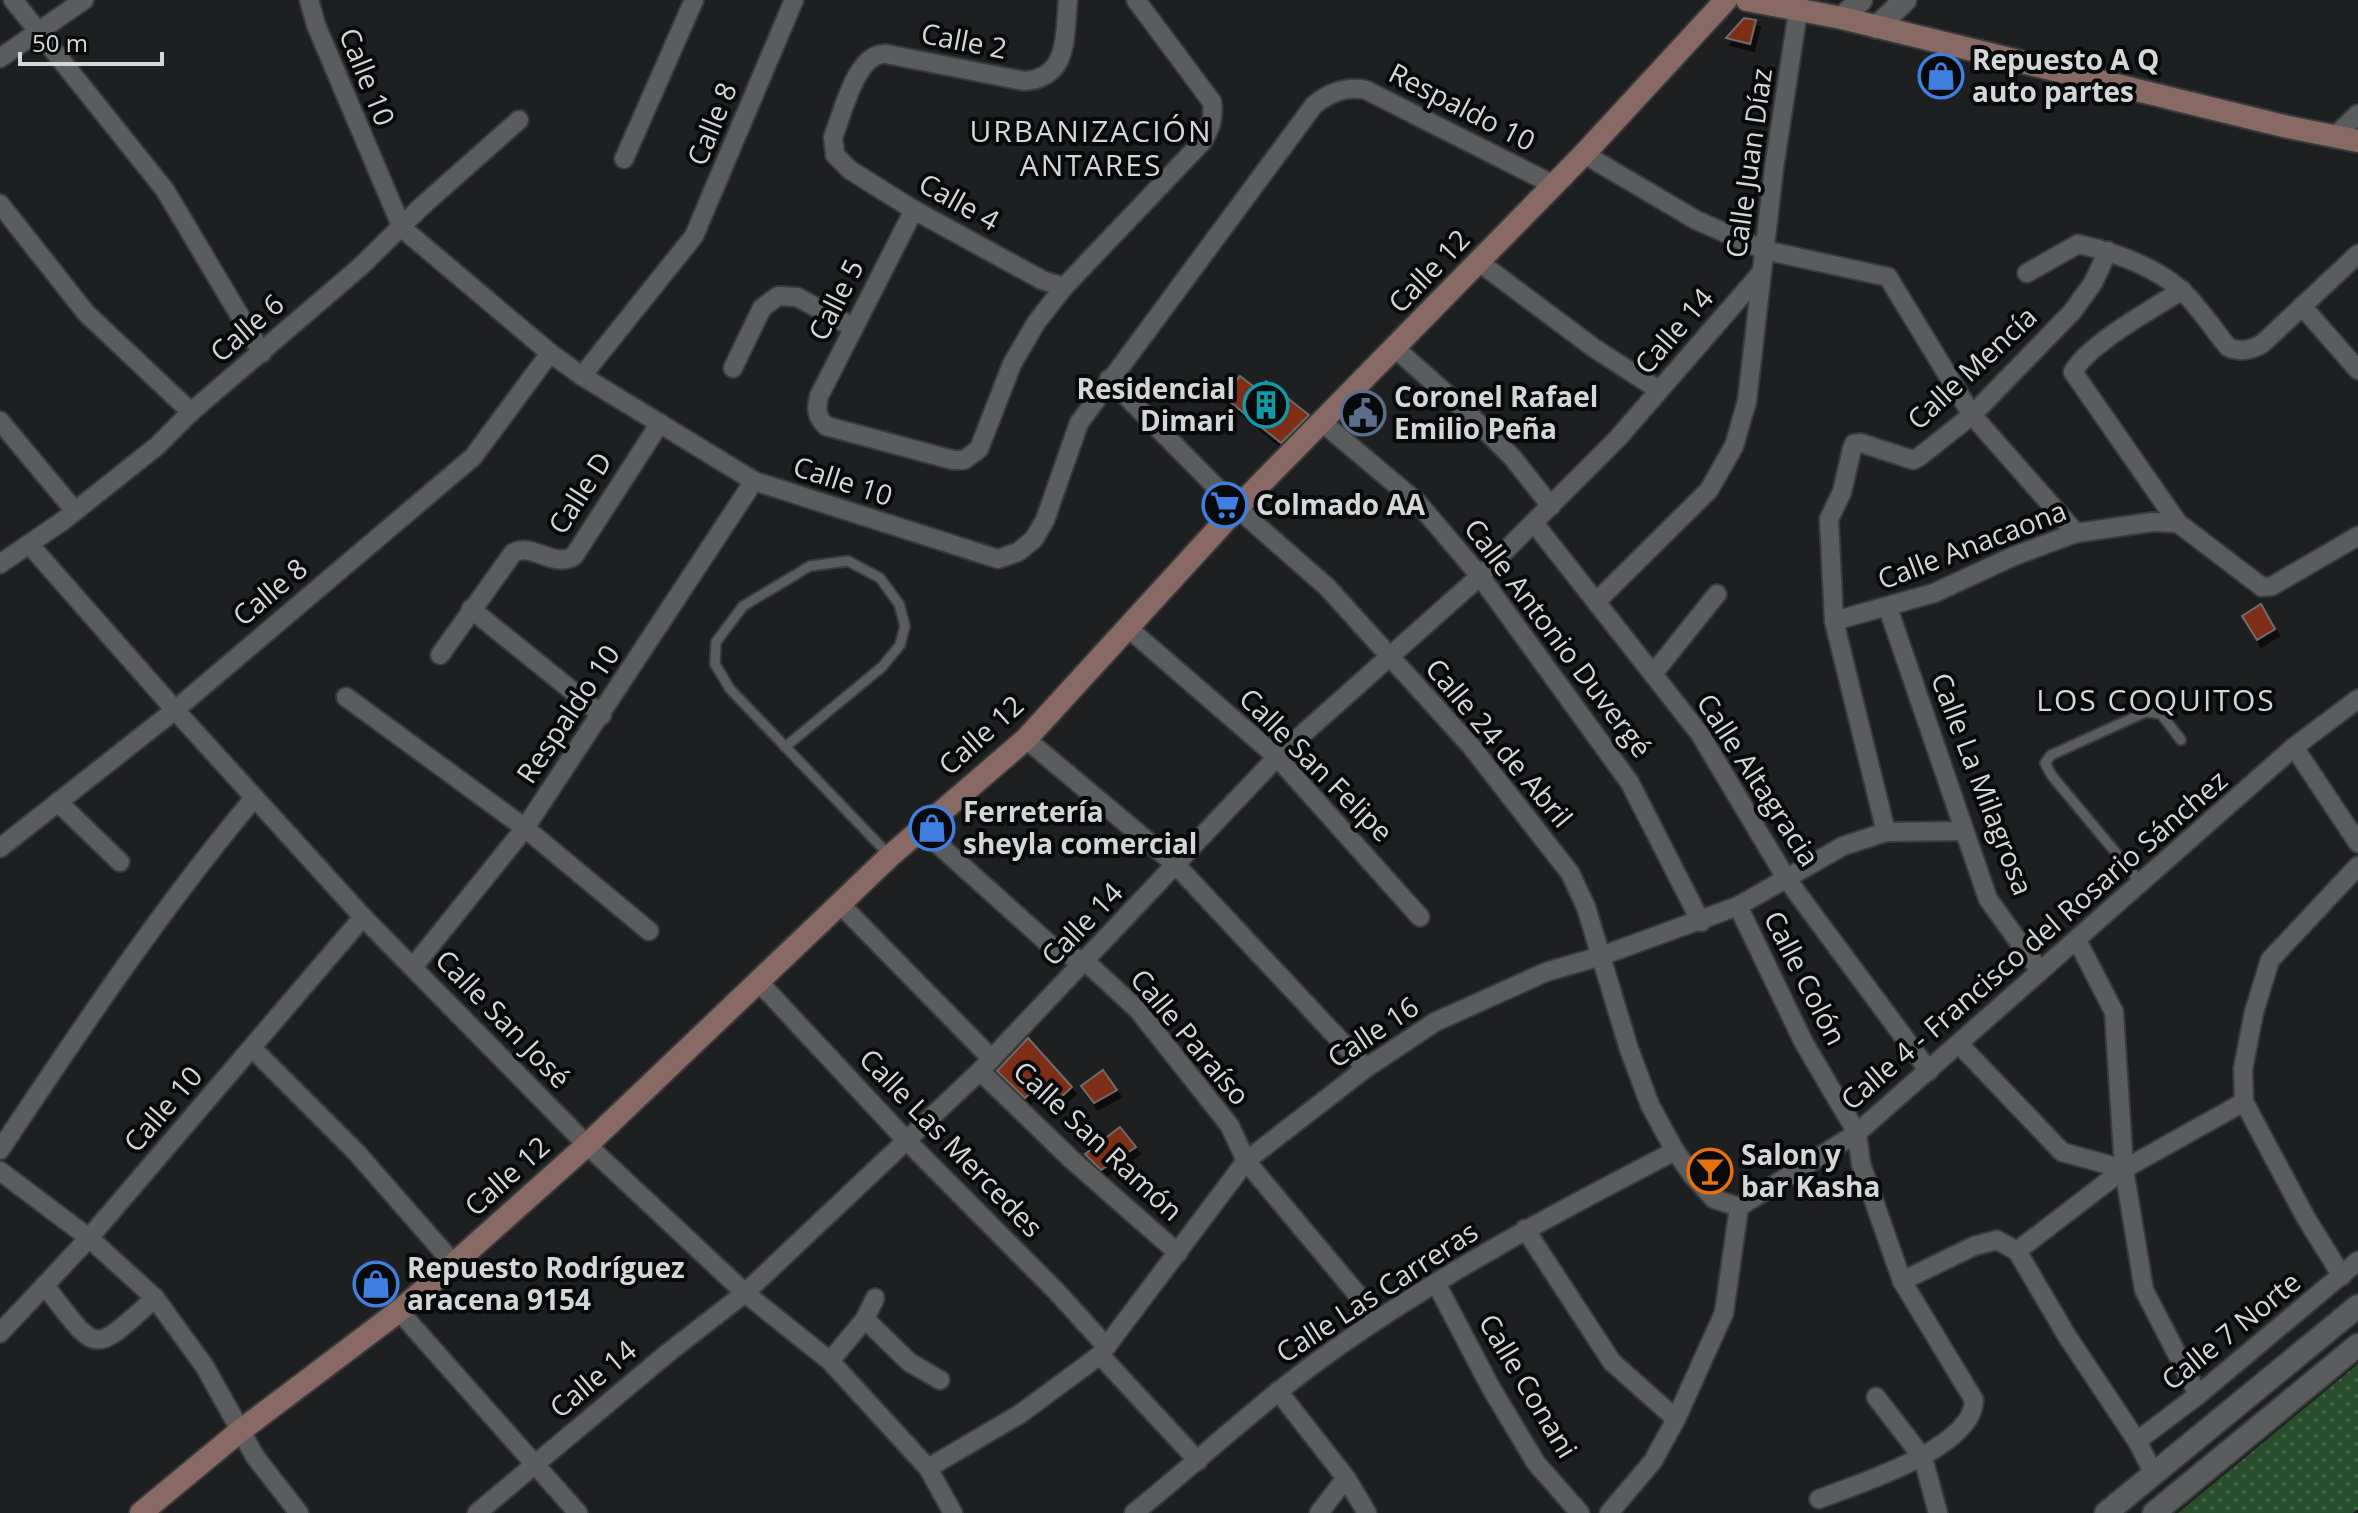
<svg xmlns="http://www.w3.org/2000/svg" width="2358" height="1513" viewBox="0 0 2358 1513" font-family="'Open Sans',sans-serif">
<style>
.grass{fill:url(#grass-dots)}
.building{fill:#7e2e15;stroke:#6f6c6b;stroke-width:2;filter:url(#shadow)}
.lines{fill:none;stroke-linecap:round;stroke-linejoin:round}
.service-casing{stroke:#393a3c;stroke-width:13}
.minor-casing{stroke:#393a3c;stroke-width:22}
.tertiary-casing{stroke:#393a3c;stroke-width:26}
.secondary-casing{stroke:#393a3c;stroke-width:26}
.service{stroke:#5a5c5e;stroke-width:9}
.minor{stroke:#5a5c5e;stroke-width:18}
.tertiary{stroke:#5a5c5e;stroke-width:22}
.secondary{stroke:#886964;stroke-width:22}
.labels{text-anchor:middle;stroke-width:8;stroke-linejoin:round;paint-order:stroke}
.street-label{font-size:28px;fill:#d5d6d7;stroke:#08090a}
.poi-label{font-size:28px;font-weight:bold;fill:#d5d6d7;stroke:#08090a;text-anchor:start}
.neighbourhood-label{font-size:30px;letter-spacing:2px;fill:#d5d6d7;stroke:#08090a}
</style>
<defs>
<pattern id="grass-dots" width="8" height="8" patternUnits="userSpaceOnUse" patternTransform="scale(2)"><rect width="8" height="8" fill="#284e2b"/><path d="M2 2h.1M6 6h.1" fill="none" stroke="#466749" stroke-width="1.8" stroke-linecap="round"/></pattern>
<filter id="shadow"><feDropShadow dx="4" dy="7" stdDeviation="0" flood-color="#0009"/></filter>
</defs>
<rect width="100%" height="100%" fill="#1e1f21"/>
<polygon class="grass" points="2358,1364 2358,1509 2353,1513 2178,1513"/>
<g class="building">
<polygon points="1744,18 1756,20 1750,44 1726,38"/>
<polygon points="1240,376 1258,390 1266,381 1309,415 1281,443 1223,396"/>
<polygon points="2261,604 2275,629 2257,640 2242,616"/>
<polygon points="1028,1038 1072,1087 1048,1109 1032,1091 1025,1098 997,1071"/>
<polygon points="1103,1070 1117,1090 1094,1103 1081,1086"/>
<polygon points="1120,1127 1136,1147 1101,1170 1085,1154"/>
</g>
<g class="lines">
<g class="service-casing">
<g id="service">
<polyline points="785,747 882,667 900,645 905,626 899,604 880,578 848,561 810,566 743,606 716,642 715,664 730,689 890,856"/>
<polyline points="2142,884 2052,776 2045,763 2051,755 2146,712 2161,714 2181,740"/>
</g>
</g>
<g class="minor-casing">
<g id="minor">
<polyline points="13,0 165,190 262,353"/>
<path d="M 309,0 L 316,25 L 402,228 L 550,353 L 582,376 L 754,481 L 998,559 L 1018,552 L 1034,539 L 1045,520 L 1079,423 L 1314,105 C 1330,92 1346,86 1366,90 L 1554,185"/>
<polyline points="0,58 84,0"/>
<polyline points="2336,135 2358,114"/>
<polyline points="1584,154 1696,220 1764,250 1888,277 1972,415 2076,533"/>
<polyline points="624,159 694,0"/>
<polyline points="0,204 86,313 191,412"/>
<path d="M 914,210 L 819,396 C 816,409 816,416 826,426 L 953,460 L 964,460 L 979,449 L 1012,364 L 1036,323 L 1064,287 L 1203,141 C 1211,127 1214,117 1212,102 L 1136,0"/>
<polyline points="1479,262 1594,348 1659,390"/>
<path d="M 2027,273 L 2078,244 C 2113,252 2152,265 2180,289 C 2198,305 2213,329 2228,347 C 2240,353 2251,350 2262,344 L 2358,254"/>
<path d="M 1064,287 L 1042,280 L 914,210 L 850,170 L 835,155 L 833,137 C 843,113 856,52 886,54 L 1024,81 C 1070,78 1064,35 1068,0"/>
<path d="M 2182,290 C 2153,309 2088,344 2073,372 L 2178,523 L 2262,587 L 2272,586 L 2358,536"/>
<polyline points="2302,306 2358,370"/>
<polyline points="1396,349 1468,413 1512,457 1551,506"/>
<polyline points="733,368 762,308 778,296 797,297 853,327"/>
<polyline points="582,376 694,236 794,0"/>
<polyline points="1109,379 1237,508 1327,587 1471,746 1570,873 1586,907 1629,1049 1650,1105 1675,1151 1693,1176 1714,1199 1739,1207"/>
<polyline points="0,421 75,511"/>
<polyline points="1323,423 1418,503 1480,576 1630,783 1701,922"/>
<polyline points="1534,523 1700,734 1786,878 1929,1071"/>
<polyline points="29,544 175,710 363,917 587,1145 745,1293 830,1361 928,1468 953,1513"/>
<polyline points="0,564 64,520 157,446 191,412 360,267 421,207 519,120"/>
<polyline points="1597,601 1709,490 1734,446 1747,401 1774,168 1798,11"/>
<polyline points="1888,608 1988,899 2040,971"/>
<polyline points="471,609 602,715"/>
<polyline points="1834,621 1934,593 2014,556 2076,533 2152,522 2178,523"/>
<polyline points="1128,628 1277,757 1420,917"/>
<path d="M 440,655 L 513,553 C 533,542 554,569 574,556 L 660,423"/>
<polyline points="1653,674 1717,594"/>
<polyline points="346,697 525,828 649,931"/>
<polyline points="1026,739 1176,865 1366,1068"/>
<polyline points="2294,747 2358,843"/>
<polyline points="58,802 120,862"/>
<polyline points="920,828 1049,944 1073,957 1085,961 1138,1010 1230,1126 1246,1161 1378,1319"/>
<polyline points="1886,832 1834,621 1829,519 1842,492 1852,449 1854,444 1861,443 1913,460 1919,457 1972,415 2072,312 2093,283 2108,251"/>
<polyline points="0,848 175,710 473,457 550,353"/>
<polyline points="839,903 991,1058"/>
<path d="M 1738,906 L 1804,1043 L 1857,1133 L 1861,1164 L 1902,1281 L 1974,1400 C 1974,1448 1858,1484 1819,1499"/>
<polyline points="2077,940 2114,1012 2124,1169 2144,1290 2198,1395"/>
<polyline points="413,967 525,828 754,481"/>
<polyline points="757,980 906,1140 1057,1292 1105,1345"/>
<polyline points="1959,1044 2062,1152 2124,1169"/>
<polyline points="253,1049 356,1152 454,1264"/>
<polyline points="980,1071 1071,1159 1178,1253"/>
<path d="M 0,1150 C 80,1030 161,909 254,798"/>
<polyline points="0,1171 89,1238 155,1298 205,1367 256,1458 299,1513"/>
<polyline points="1525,1229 1612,1362 1676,1419"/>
<polyline points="2017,1251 2067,1336 2137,1441 2154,1474"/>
<polyline points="2342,1276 2306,1218 2244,1102 2243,1069 2254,1012 2270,960 2358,866"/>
<polyline points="1902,1281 1974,1246 1997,1240 2017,1251 2124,1169 2244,1102"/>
<polyline points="1436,1283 1491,1388 1536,1463 1580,1513"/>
<path d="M 46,1287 C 98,1354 91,1356 155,1298"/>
<polyline points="399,1311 578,1513"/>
<polyline points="865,1319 909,1362 940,1380"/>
<polyline points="0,1333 89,1238 363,917"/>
<polyline points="1100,1355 1198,1461"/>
<polyline points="830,1361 865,1319 875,1298"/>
<polyline points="1278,1391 1346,1478 1367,1513"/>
<polyline points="1876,1397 1923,1458 1938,1513"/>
<polyline points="2137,1441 2198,1395 2358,1261"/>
<polyline points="928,1468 1020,1414 1100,1355 1246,1161 1366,1068 1435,1022 1546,972 1601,956 1738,906 1843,846 1886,832 1964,831"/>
<polyline points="477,1513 669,1352 745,1293 980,1071 1277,757 1480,576 1618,438 1762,272"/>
<path d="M 1134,1513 C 1197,1462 1256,1406 1322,1358 C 1433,1278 1553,1214 1675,1151"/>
<polyline points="1319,1513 1346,1478"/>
<polyline points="1609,1513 1653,1461 1676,1419 1724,1313 1739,1207 1857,1133 2294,747 2358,699"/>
</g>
</g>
<g class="tertiary-casing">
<g id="tertiary">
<polyline points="1842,18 1861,0"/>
<polyline points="1877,27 1905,0"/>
<polyline points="2106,1513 2358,1306"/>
<polyline points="2154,1513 2358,1345"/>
</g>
</g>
<g class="secondary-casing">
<g id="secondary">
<polyline points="1747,0 1842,18 2288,127 2358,141"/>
<polyline points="141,1513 240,1431 399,1311 447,1270 587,1145 890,856 1026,739 1237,508 1584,154 1726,0"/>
</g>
</g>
<use href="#service" class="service"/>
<use href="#minor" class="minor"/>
<use href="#tertiary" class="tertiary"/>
<use href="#secondary" class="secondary"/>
</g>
<defs>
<g id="shop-ring" transform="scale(2.3)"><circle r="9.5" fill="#08090a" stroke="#3f7fe0" stroke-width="1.5"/><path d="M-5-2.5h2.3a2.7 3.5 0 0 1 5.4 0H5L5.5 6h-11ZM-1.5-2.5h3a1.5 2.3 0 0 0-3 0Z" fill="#3f7fe0"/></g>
<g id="building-ring" transform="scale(2.3)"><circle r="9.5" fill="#08090a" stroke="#0f9aa8" stroke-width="1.5"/><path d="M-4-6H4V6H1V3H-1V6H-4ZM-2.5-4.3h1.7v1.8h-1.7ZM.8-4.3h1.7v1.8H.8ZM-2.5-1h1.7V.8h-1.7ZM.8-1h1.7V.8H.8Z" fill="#0f9aa8"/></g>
<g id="civic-ring" transform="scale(2.3)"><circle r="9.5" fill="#08090a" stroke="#5c6f8a" stroke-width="1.5"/><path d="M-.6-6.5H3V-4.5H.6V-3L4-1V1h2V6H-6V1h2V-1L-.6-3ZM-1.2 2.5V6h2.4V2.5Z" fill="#5c6f8a"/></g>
<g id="supermarket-ring" transform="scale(2.3)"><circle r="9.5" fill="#08090a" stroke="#3f7fe0" stroke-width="1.5"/><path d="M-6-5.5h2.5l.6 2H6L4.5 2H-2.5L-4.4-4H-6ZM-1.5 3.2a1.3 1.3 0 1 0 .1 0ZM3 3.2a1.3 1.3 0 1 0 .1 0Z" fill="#3f7fe0"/></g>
<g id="bar-ring" transform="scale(2.3)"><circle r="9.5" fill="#08090a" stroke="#e8710a" stroke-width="1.5"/><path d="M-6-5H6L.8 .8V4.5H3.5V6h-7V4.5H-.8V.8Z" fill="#e8710a"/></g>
</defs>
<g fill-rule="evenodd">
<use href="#shop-ring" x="1941" y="76"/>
<use href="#building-ring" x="1266" y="405"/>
<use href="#civic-ring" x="1363" y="413"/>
<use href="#supermarket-ring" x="1225" y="505"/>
<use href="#shop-ring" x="932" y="828"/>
<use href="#bar-ring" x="1710" y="1171"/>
<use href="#shop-ring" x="376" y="1284"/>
</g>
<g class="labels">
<g class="street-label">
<text transform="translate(964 41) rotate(11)" y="10">Calle 2</text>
<text transform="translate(367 77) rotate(68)" y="10">Calle 10</text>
<text transform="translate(1462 107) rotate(27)" y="10">Respaldo 10</text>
<text transform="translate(712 124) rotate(-68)" y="10">Calle 8</text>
<text transform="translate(1749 163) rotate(-82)" y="10">Calle Juan Díaz</text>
<text transform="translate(959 202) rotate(29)" y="10">Calle 4</text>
<text transform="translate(1429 271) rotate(-46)" y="10">Calle 12</text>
<text transform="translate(836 300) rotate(-63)" y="10">Calle 5</text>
<text transform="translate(247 328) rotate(-41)" y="10">Calle 6</text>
<text transform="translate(1674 331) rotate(-49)" y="10">Calle 14</text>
<text transform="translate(1972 368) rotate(-43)" y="10">Calle Mencía</text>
<text transform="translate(843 481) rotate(18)" y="10">Calle 10</text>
<text transform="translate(580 493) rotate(-57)" y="10">Calle D</text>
<text transform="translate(1972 545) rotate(-21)" y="10">Calle Anacaona</text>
<text transform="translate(270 592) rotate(-40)" y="10">Calle 8</text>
<text transform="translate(1558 638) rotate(53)" y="10">Calle Antonio Duvergé</text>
<text transform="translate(568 714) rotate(-56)" y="10">Respaldo 10</text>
<text transform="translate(981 735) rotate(-42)" y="10">Calle 12</text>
<text transform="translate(1499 743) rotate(50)" y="10">Calle 24 de Abril</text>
<text transform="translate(1316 765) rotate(45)" y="10">Calle San Felipe</text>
<text transform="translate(1758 780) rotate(57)" y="10">Calle Altagracia</text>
<text transform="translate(1982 784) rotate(69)" y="10">Calle La Milagrosa</text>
<text transform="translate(1082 924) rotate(-46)" y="10">Calle 14</text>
<text transform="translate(2034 940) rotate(-41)" y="10">Calle 4 - Francisco del Rosario Sánchez</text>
<text transform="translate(1805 978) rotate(63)" y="10">Calle Colón</text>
<text transform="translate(503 1019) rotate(46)" y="10">Calle San José</text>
<text transform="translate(1373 1032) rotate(-34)" y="10">Calle 16</text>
<text transform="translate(1190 1037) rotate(50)" y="10">Calle Paraíso</text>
<text transform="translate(163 1109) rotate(-49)" y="10">Calle 10</text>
<text transform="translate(1098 1141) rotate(43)" y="10">Calle San Ramón</text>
<text transform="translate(951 1143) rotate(46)" y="10">Calle Las Mercedes</text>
<text transform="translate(507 1176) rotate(-42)" y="10">Calle 12</text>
<text transform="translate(1377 1292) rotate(-33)" y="10">Calle Las Carreras</text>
<text transform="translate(2231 1331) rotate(-39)" y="10">Calle 7 Norte</text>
<text transform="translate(593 1379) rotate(-40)" y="10">Calle 14</text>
<text transform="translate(1528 1386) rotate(59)" y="10">Calle Conani</text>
</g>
<g class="poi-label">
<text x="1972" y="70">Repuesto A Q<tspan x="1972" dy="32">auto partes</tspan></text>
<text x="1235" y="399" text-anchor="end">Residencial<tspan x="1235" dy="32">Dimari</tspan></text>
<text x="1394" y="407">Coronel Rafael<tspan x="1394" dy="32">Emilio Peña</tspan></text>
<text x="1256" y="515">Colmado AA</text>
<text x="963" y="822">Ferretería<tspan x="963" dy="32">sheyla comercial</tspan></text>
<text x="1741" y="1165">Salon y<tspan x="1741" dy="32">bar Kasha</tspan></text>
<text x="407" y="1278">Repuesto Rodríguez<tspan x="407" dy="32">aracena 9154</tspan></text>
</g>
<g class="neighbourhood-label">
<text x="1091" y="142">URBANIZACIÓN<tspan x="1091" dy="34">ANTARES</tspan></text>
<text x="2156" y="711">LOS COQUITOS</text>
</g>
</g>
<path d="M20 52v12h142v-12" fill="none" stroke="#d5d6d7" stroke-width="4"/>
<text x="32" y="52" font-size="24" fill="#d5d6d7" stroke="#08090a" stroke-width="6" paint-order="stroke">50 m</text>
</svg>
